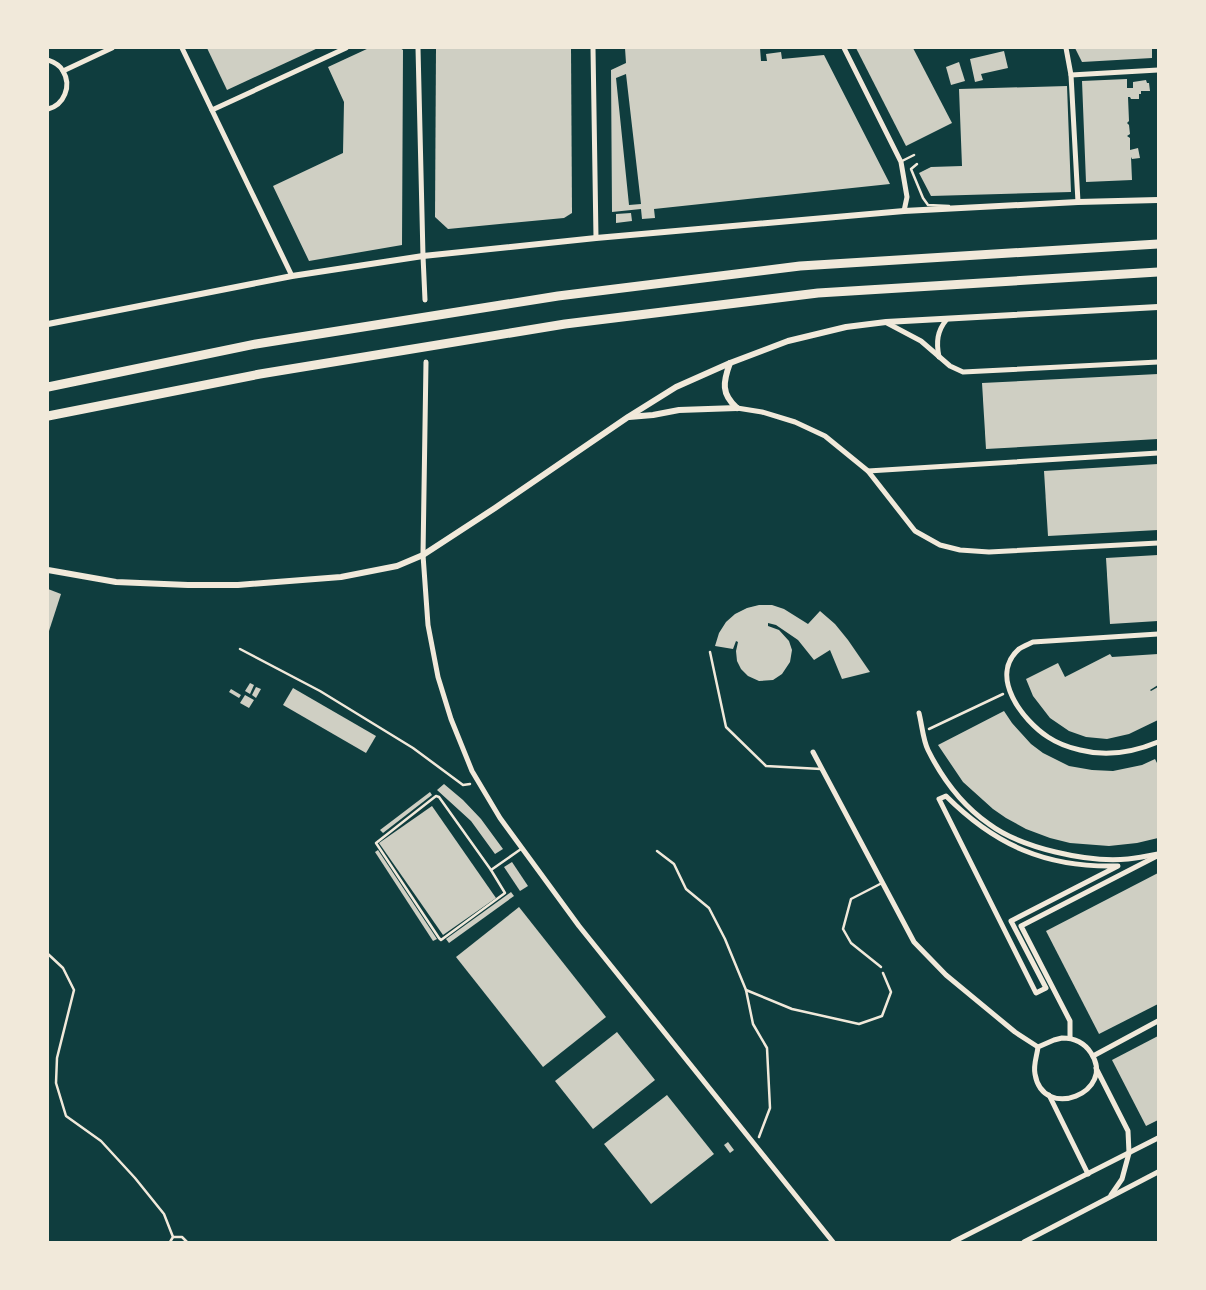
<svg xmlns="http://www.w3.org/2000/svg" width="1206" height="1290" viewBox="0 0 1206 1290" font-family="'Source Serif 4',serif">
<style>
.building{fill:#cfcfc3;fill-rule:evenodd}
.lines{fill:none;stroke-linecap:round;stroke-linejoin:round}
.path{stroke:#f1e9da;stroke-width:2.5}
.service{stroke:#f1e9da;stroke-width:2.5}
.minor{stroke:#f1e9da;stroke-width:5}
.tertiary{stroke:#f1e9da;stroke-width:6}
.motorway{stroke:#f1e9da;stroke-width:9}
</style>
<rect width="100%" height="100%" fill="#0f3d3e"/>
<g class="building">
<polygon points="207,48 318,48 227,90"/>
<polygon points="369,48 400,48 403,50 402,245 309,261 273,186 343,153 344,102 328,67"/>
<polygon points="436,48 571,48 572,213 564,218 448,229 435,217"/>
<path d="M 625,48 L 760,48 L 761,61 L 767,61 L 766,54 L 781,52 L 782,59 L 824,55 L 890,184 L 654,209 L 655,218 L 642,219 L 641,209 L 612,212 L 611,70 L 626,63 ZM 626,74 L 641,204 L 629,205 L 616,78 Z"/>
<polygon points="856,48 913,48 952,123 906,146"/>
<polygon points="1075,48 1152,48 1152,58 1082,62"/>
<polygon points="1004,51 1008,68 981,74 983,80 975,82 970,59"/>
<polygon points="959,62 965,81 951,85 946,67"/>
<polygon points="1127,79 1127,88 1133,88 1133,82 1146,80 1147,83 1149,83 1150,91 1141,91 1141,94 1139,94 1139,99 1131,99 1130,97 1128,97 1129,121 1127,123 1129,125 1130,134 1127,136 1130,138 1130,150 1138,148 1140,158 1132,159 1131,157 1132,180 1086,182 1082,81"/>
<polygon points="1067,86 1071,192 931,196 919,173 931,167 962,166 959,89"/>
<polygon points="631,213 632,221 616,223 616,214"/>
<polygon points="1158,374 1158,439 986,449 982,383"/>
<polygon points="1158,464 1158,530 1048,536 1044,471"/>
<polygon points="1158,555 1158,621 1110,624 1106,558"/>
<polygon points="48,589 61,594 48,634"/>
<polygon points="759,605 772,605 784,609 808,624 820,611 835,624 848,640 870,672 842,679 830,650 814,660 798,640 776,625 768,623 768,626 779,630 789,641 792,650 790,662 782,674 773,680 759,681 748,676 741,669 737,661 736,651 738,642 736,641 733,649 715,646 719,633 726,622 735,614 747,608"/>
<polygon points="1110,654 1112,657 1158,654 1158,685 1150,690 1151,691 1158,687 1158,720 1129,734 1107,739 1086,737 1069,731 1050,718 1033,696 1026,679 1058,663 1065,677"/>
<polygon points="250,683 254,685 250,694 245,691"/>
<polygon points="256,687 261,689 256,698 252,695"/>
<polygon points="293,688 376,736 366,753 283,705"/>
<polygon points="231,689 241,695 239,698 229,692"/>
<polygon points="245,695 254,700 249,708 240,703"/>
<polygon points="1004,711 1012,723 1031,744 1043,753 1069,766 1092,770 1113,771 1142,765 1155,759 1158,765 1158,838 1137,843 1109,846 1070,843 1050,838 1026,829 1006,818 993,809 963,782 938,745"/>
<polygon points="444,784 463,800 481,819 503,849 495,854 471,821 437,790"/>
<polygon points="430,792 432,795 383,833 380,830"/>
<polygon points="432,806 496,898 443,935 379,843"/>
<polygon points="378,850 437,939 433,941 375,852"/>
<polygon points="512,862 528,886 520,891 504,867"/>
<polygon points="1158,873 1158,1004 1099,1034 1046,931"/>
<polygon points="511,892 514,896 449,943 446,939"/>
<polygon points="519,907 606,1017 543,1067 456,957"/>
<polygon points="617,1032 655,1080 593,1129 555,1081"/>
<polygon points="1158,1036 1158,1120 1146,1126 1112,1060"/>
<polygon points="667,1095 714,1154 651,1204 604,1144"/>
<polygon points="728,1142 734,1150 730,1153 724,1145"/>
</g>
<g class="lines">
<g class="path">
<polyline points="240,649 320,691 413,748 463,785 470,784"/>
<polyline points="929,729 1003,694"/>
<polyline points="657,851 674,864 686,889 709,908 725,939 746,990 792,1009 859,1024 882,1016 891,992 883,973"/>
<polyline points="48,954 63,968 74,990 57,1058 56,1083 66,1116 101,1141 135,1178 164,1214 173,1237 170,1242"/>
<polyline points="746,990 753,1024 767,1048 770,1108 759,1137"/>
<polyline points="173,1237 182,1237 187,1242"/>
</g>
<g class="service">
<polyline points="902,161 914,155"/>
<polyline points="917,164 911,169 923,198 928,205 949,206"/>
<polyline points="710,652 726,727 766,766 821,769"/>
<polygon points="436,796 439,797 491,870 505,893 441,940 439,938 376,843"/>
<polyline points="491,870 521,849"/>
<polyline points="881,967 851,943 843,929 851,899 882,883"/>
</g>
<g class="minor">
<polyline points="182,48 292,276"/>
<polyline points="418,48 423,256 425,300"/>
<polyline points="593,48 596,238"/>
<polyline points="844,48 901,162 907,197 904,211"/>
<polyline points="1066,48 1071,75 1078,202"/>
<path d="M 48,60 C 54,62 60,65 63,71 C 72,86 64,105 48,109"/>
<polyline points="63,71 112,48"/>
<polyline points="1071,75 1158,70"/>
<polyline points="212,110 346,48"/>
<polyline points="887,323 921,341 950,366 963,372 1158,362"/>
<path d="M 939,357 C 936,342 937,331 947,319"/>
<polyline points="426,362 423,555 428,625 438,677 451,719 472,771 500,818 579,926 833,1242"/>
<polyline points="737,408 762,412 795,422 825,436 868,471 915,531 940,545 960,550 989,552 1158,543"/>
<polyline points="868,471 1158,453"/>
<path d="M 1158,634 L 1033,642 C 1029,644 1023,646 1019,649 C 988,676 1023,721 1048,737 C 1057,743 1071,748 1080,750 C 1107,757 1134,752 1158,742"/>
<path d="M 919,713 C 922,725 923,740 928,750 C 942,778 963,806 989,824 C 1021,848 1088,863 1128,859 C 1138,858 1148,856 1158,854"/>
<polyline points="813,752 914,942 946,975 1015,1032 1038,1047"/>
<path d="M 946,796 C 996,846 1047,868 1118,866 L 1011,921 L 1046,988 L 1036,993 L 939,799 Z"/>
<path d="M 1062,1038 C 1074,1038 1084,1042 1091,1053 C 1117,1092 1043,1122 1035,1074 C 1033,1065 1037,1056 1038,1047 L 1054,1040 Z"/>
<polyline points="1070,1038 1070,1021 1021,926 1157,856"/>
<polyline points="1093,1056 1158,1021"/>
<polyline points="1096,1068 1128,1131 1129,1153 1122,1179 1111,1195"/>
<polyline points="1049,1095 1088,1174"/>
<polyline points="953,1242 1158,1138"/>
<polyline points="1024,1242 1158,1172"/>
</g>
<g class="tertiary">
<polyline points="48,324 292,276 423,256 596,238 904,211 1078,202 1158,200"/>
<path d="M 730,363 C 723,382 721,394 737,408"/>
<polyline points="629,417 653,415 679,410 737,408"/>
<polyline points="48,570 116,582 188,585 238,585 341,577 397,566 423,555 495,508 628,417 676,387 730,363 788,341 846,327 886,322 1158,307"/>
</g>
<g class="motorway">
<polyline points="48,387 256,344 558,296 800,266 1158,244"/>
<polyline points="48,416 260,374 565,324 818,293 1158,272"/>
</g>
</g>
<rect width="1206" height="1290" fill="none" stroke="#f1e9da" stroke-width="98"/>
</svg>
